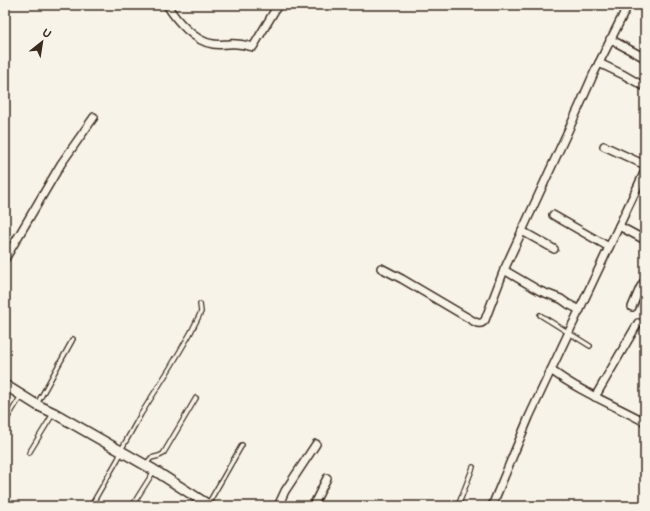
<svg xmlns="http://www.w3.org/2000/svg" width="650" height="511" viewBox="0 0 650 511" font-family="'Balsamiq Sans',sans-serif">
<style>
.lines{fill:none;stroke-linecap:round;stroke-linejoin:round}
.lane-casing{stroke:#3b2a1e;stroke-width:6}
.street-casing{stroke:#3b2a1e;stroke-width:10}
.secondary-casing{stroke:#3b2a1e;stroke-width:12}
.lane{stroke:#f7f3e8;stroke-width:3.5}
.street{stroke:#f7f3e8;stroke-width:7}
.secondary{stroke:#f7f3e8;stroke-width:9}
</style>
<rect width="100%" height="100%" fill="#f7f3e8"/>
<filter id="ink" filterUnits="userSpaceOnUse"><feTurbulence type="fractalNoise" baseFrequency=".025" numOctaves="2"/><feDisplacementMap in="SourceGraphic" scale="8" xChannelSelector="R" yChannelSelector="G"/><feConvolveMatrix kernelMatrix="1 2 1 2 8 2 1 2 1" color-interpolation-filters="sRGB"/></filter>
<g filter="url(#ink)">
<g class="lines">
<g class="lane-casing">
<g id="lane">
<polyline points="540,315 590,346"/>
<polyline points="37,404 73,339"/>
<polyline points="5,422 21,396"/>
<polyline points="121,450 141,414 170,368 190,334 201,312 200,304"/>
<polyline points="29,453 53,414"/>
<polyline points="146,464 151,458 159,456 163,454 196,398"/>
<polyline points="208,504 242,445"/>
<polyline points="91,506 118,459 121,453"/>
<polyline points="132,506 154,471"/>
<polyline points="458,506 473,467"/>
</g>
</g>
<g class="street-casing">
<g id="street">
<path d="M 167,5 C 176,20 195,42 213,44 C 218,45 224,44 229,44 C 237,43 245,45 253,47 L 278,5"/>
<polyline points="610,39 645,58"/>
<polyline points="599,63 624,75 645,87"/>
<polyline points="604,146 645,165"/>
<polyline points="553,215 609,247"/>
<polyline points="619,226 645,240"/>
<polyline points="522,231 554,249"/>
<polyline points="5,259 61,164 94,117"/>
<path d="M 381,268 L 402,279 L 475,322 C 479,324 482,324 485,320 L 504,270 L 522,231 L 579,107 L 594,73 L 628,5"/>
<polyline points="504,270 540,291 561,299 568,304 580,310"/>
<polyline points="632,307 640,288 645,280"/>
<path d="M 551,370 C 580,392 614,405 645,422"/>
<polyline points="595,397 638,323"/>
<polyline points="278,506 285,491 316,444"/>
<polyline points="313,506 327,478"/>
<polyline points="492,506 529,417 551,370 645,171"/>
</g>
</g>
<g class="secondary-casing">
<polyline id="secondary" points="5,385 37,405 54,413 154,470 210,506"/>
</g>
<use href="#lane" class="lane"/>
<use href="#street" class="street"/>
<use href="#secondary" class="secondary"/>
</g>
</g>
<rect width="650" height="511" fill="none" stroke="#f7f3e8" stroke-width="20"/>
<rect x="10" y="10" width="630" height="491" fill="none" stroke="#3b2a1e" stroke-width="1.5" filter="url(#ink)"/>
<g transform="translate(42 42) rotate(30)" stroke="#f7f3e8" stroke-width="3" paint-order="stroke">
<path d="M0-3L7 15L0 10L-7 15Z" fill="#3b2a1e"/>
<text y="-6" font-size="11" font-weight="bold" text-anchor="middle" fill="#3b2a1e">U</text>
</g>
</svg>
